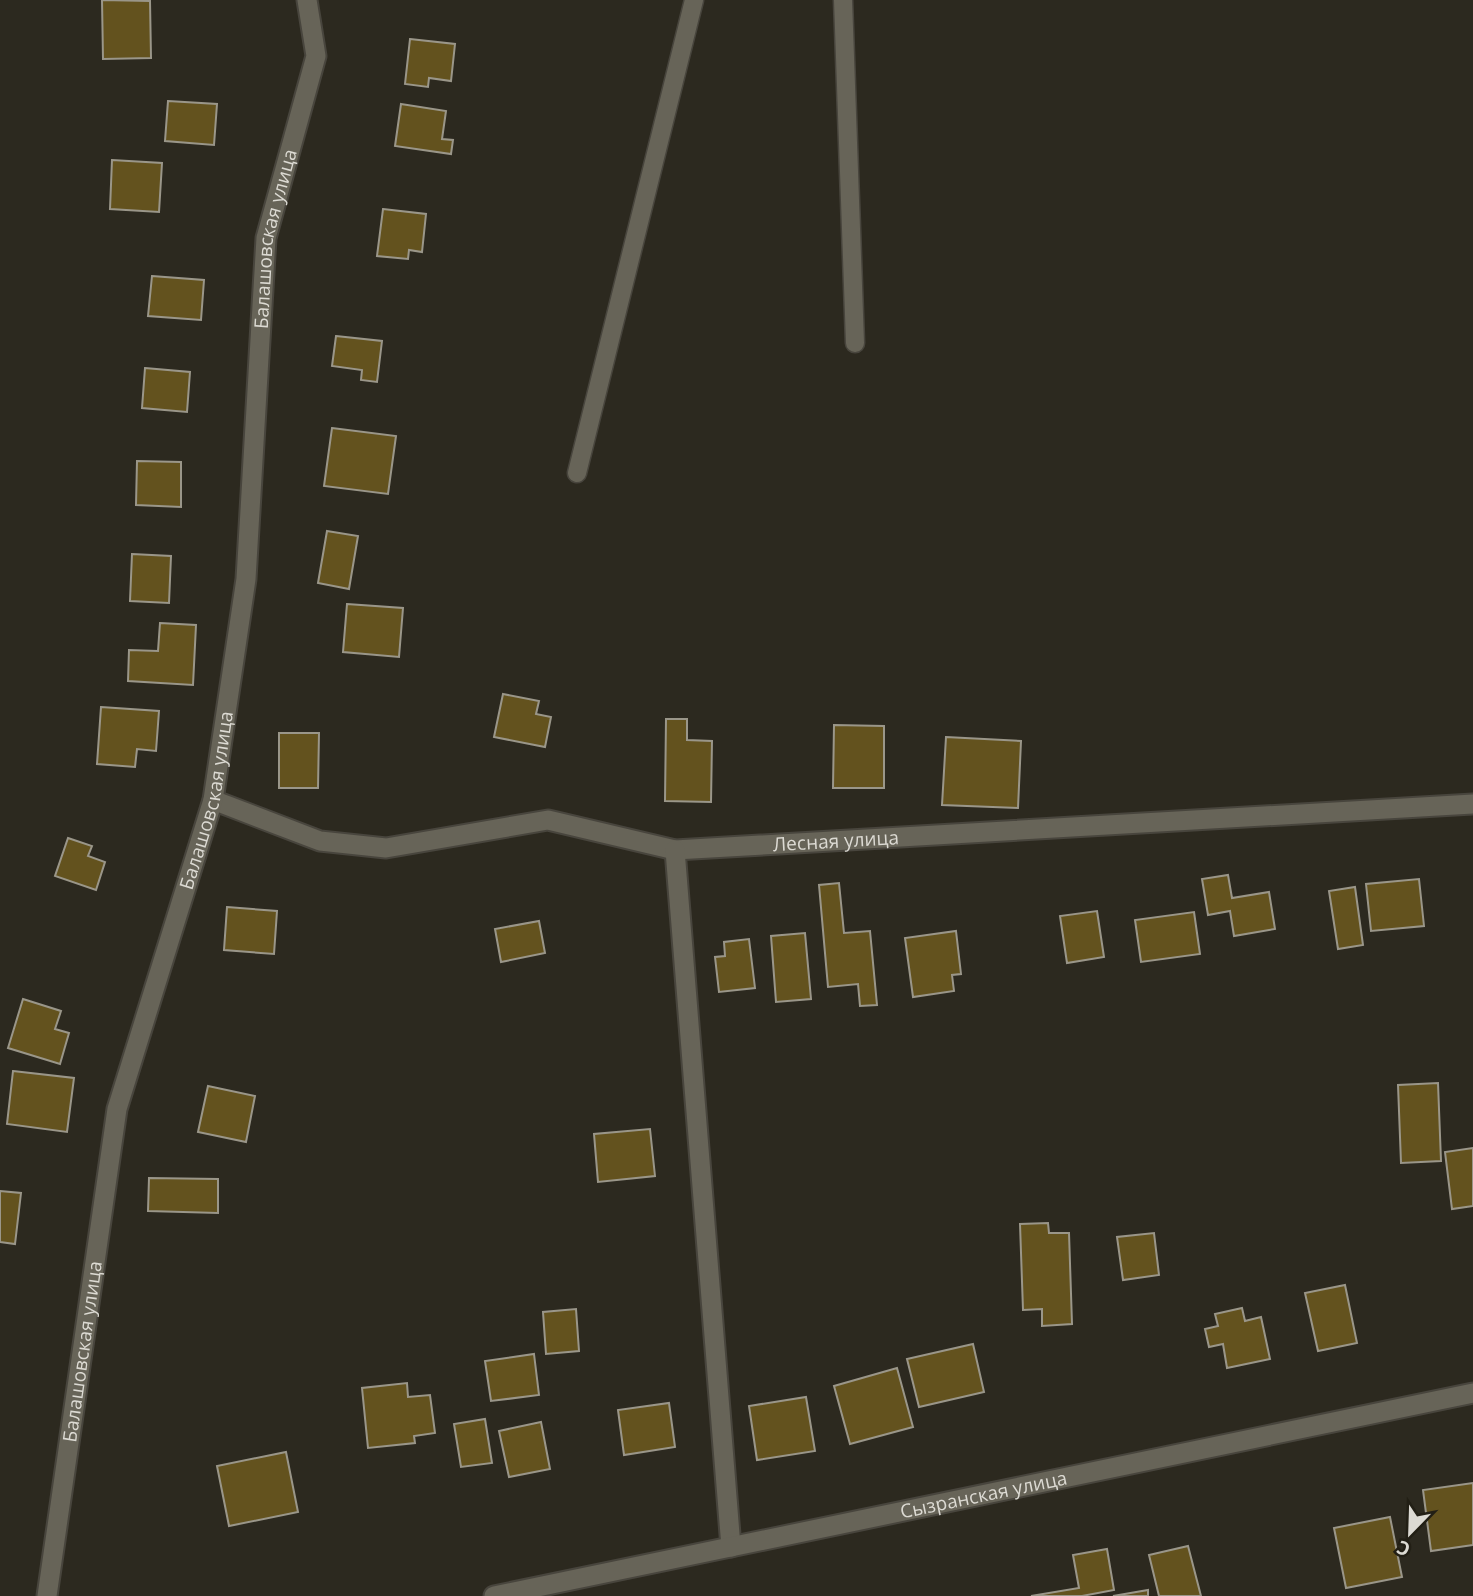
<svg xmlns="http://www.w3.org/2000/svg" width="1473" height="1596" viewBox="0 0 1473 1596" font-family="'Open Sans',sans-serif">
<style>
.building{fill:#63521e;stroke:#9a9689;stroke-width:2}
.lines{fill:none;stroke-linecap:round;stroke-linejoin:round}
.service-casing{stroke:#48453d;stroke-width:21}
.minor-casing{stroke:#48453d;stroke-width:23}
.tertiary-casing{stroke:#48453d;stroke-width:23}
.service{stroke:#676458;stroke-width:18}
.minor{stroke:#676458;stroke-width:19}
.tertiary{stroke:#676458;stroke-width:19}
.labels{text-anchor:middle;stroke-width:7;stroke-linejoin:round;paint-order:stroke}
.street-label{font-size:19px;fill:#dcdad3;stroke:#221f15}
</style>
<rect width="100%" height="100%" fill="#2c291f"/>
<g class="building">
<polygon points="102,0 150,1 151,58 103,59"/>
<polygon points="410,39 455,44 451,81 429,78 428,87 405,84"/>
<polygon points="168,101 217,104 214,145 165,141"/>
<polygon points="401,104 446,111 442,139 453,140 451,154 395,146"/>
<polygon points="112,160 162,163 159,212 110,209"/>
<polygon points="383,209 426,214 422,252 409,250 408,259 377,256"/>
<polygon points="152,276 204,280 201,320 148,316"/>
<polygon points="336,336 382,341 377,382 361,380 362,370 332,366"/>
<polygon points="145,368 190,372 187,412 142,408"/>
<polygon points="332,428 396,436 388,494 324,486"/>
<polygon points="137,461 181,462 181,507 136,505"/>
<polygon points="327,531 358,536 349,589 318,583"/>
<polygon points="132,554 171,556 169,603 130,601"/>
<polygon points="347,604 403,608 399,657 343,652"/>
<polygon points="160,623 196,625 193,685 128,681 129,650 158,651"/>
<polygon points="503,694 539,701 536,714 551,717 545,747 494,737"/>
<polygon points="101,707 159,711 156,751 137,749 135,767 97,764"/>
<polygon points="666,719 687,719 687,740 712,741 711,802 665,801"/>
<polygon points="834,725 884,726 884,788 833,788"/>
<polygon points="279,733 319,733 318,788 279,788"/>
<polygon points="946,737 1021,741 1018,808 942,805"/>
<polygon points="68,838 92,846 88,856 105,862 96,890 55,876"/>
<polygon points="1228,875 1232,898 1269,892 1275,929 1234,936 1230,911 1208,915 1202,879"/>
<polygon points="1419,879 1424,926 1371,931 1366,884"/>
<polygon points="839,883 844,933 870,931 877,1005 860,1006 858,984 828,987 819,885"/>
<polygon points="1355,887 1363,945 1338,949 1329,891"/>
<polygon points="227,907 277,911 274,954 224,950"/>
<polygon points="1097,911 1104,957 1067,963 1060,916"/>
<polygon points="1194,912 1200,954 1141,962 1135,920"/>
<polygon points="539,921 545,953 501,962 495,929"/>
<polygon points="956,931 961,974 952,975 954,991 913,997 905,938"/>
<polygon points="805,933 811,999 776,1002 771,936"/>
<polygon points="749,939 755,988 719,992 715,957 725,956 724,942"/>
<polygon points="23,999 61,1011 55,1029 69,1033 60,1064 8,1048"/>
<polygon points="13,1071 74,1078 67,1132 7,1124"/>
<polygon points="1438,1083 1441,1161 1401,1163 1398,1085"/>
<polygon points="208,1086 255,1096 246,1142 198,1132"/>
<polygon points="650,1129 655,1176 598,1182 594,1134"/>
<polygon points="1473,1148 1473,1206 1452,1209 1445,1152"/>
<polygon points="149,1178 218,1179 218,1213 148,1211"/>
<polygon points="0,1191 21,1193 15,1244 0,1242"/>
<polygon points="1048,1223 1049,1233 1069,1233 1072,1324 1042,1326 1042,1309 1023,1310 1020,1224"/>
<polygon points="1154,1233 1159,1275 1123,1280 1117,1237"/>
<polygon points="1345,1285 1357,1343 1318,1351 1305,1293"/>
<polygon points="1242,1308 1245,1321 1261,1317 1270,1359 1227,1368 1223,1344 1209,1347 1205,1329 1218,1326 1215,1314"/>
<polygon points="576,1309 579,1351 546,1354 543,1312"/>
<polygon points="973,1344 984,1392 919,1407 907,1359"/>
<polygon points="534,1354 539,1395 491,1401 485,1361"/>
<polygon points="897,1368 913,1427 850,1444 834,1386"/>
<polygon points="407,1383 408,1397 430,1395 435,1433 414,1436 415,1443 368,1448 362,1388"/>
<polygon points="806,1397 815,1451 757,1460 749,1406"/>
<polygon points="669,1403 675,1447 624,1455 618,1410"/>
<polygon points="485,1419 492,1463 461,1467 454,1424"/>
<polygon points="541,1422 550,1469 509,1477 499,1431"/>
<polygon points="286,1452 298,1512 229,1526 217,1466"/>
<polygon points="1473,1483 1473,1545 1431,1551 1423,1490"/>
<polygon points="1390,1517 1402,1577 1346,1588 1334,1528"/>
<polygon points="1188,1546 1201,1596 1159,1596 1149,1555"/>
<polygon points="1107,1549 1114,1590 1082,1596 1031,1596 1079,1588 1073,1555"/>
<polygon points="1148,1590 1148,1596 1113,1596"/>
</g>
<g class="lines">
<g class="service-casing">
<g id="service">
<polyline points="843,0 855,343"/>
<polyline points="577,473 694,0"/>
</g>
</g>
<g class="minor-casing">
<g id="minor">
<path id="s1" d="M 213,800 L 320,841 L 386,848 L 548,820 L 675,850 L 1473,804"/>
<polyline points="675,850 731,1547"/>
<path id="s2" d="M 47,1596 L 117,1109 L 213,800 L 246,579 L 266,238 L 316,56 L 307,0"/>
</g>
</g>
<g class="tertiary-casing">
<g id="tertiary">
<path id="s3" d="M 494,1596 L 1473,1393"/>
</g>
</g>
<use href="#service" class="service"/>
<use href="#minor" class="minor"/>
<use href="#tertiary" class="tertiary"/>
</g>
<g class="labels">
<g class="street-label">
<text dy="7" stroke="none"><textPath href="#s2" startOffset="1381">Балашовская улица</textPath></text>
<text dy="7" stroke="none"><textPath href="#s2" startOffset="814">Балашовская улица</textPath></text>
<text dy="7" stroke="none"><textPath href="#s1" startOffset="637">Лесная улица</textPath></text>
<text dy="7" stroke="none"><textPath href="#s2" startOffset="247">Балашовская улица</textPath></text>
<text dy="7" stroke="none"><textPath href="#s3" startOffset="500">Сызранская улица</textPath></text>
</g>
</g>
<g transform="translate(1410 1533) rotate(203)" stroke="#221f15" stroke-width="5" paint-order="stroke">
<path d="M0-5L12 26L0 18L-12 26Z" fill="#dcdad3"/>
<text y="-10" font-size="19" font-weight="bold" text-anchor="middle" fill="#dcdad3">С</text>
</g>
</svg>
